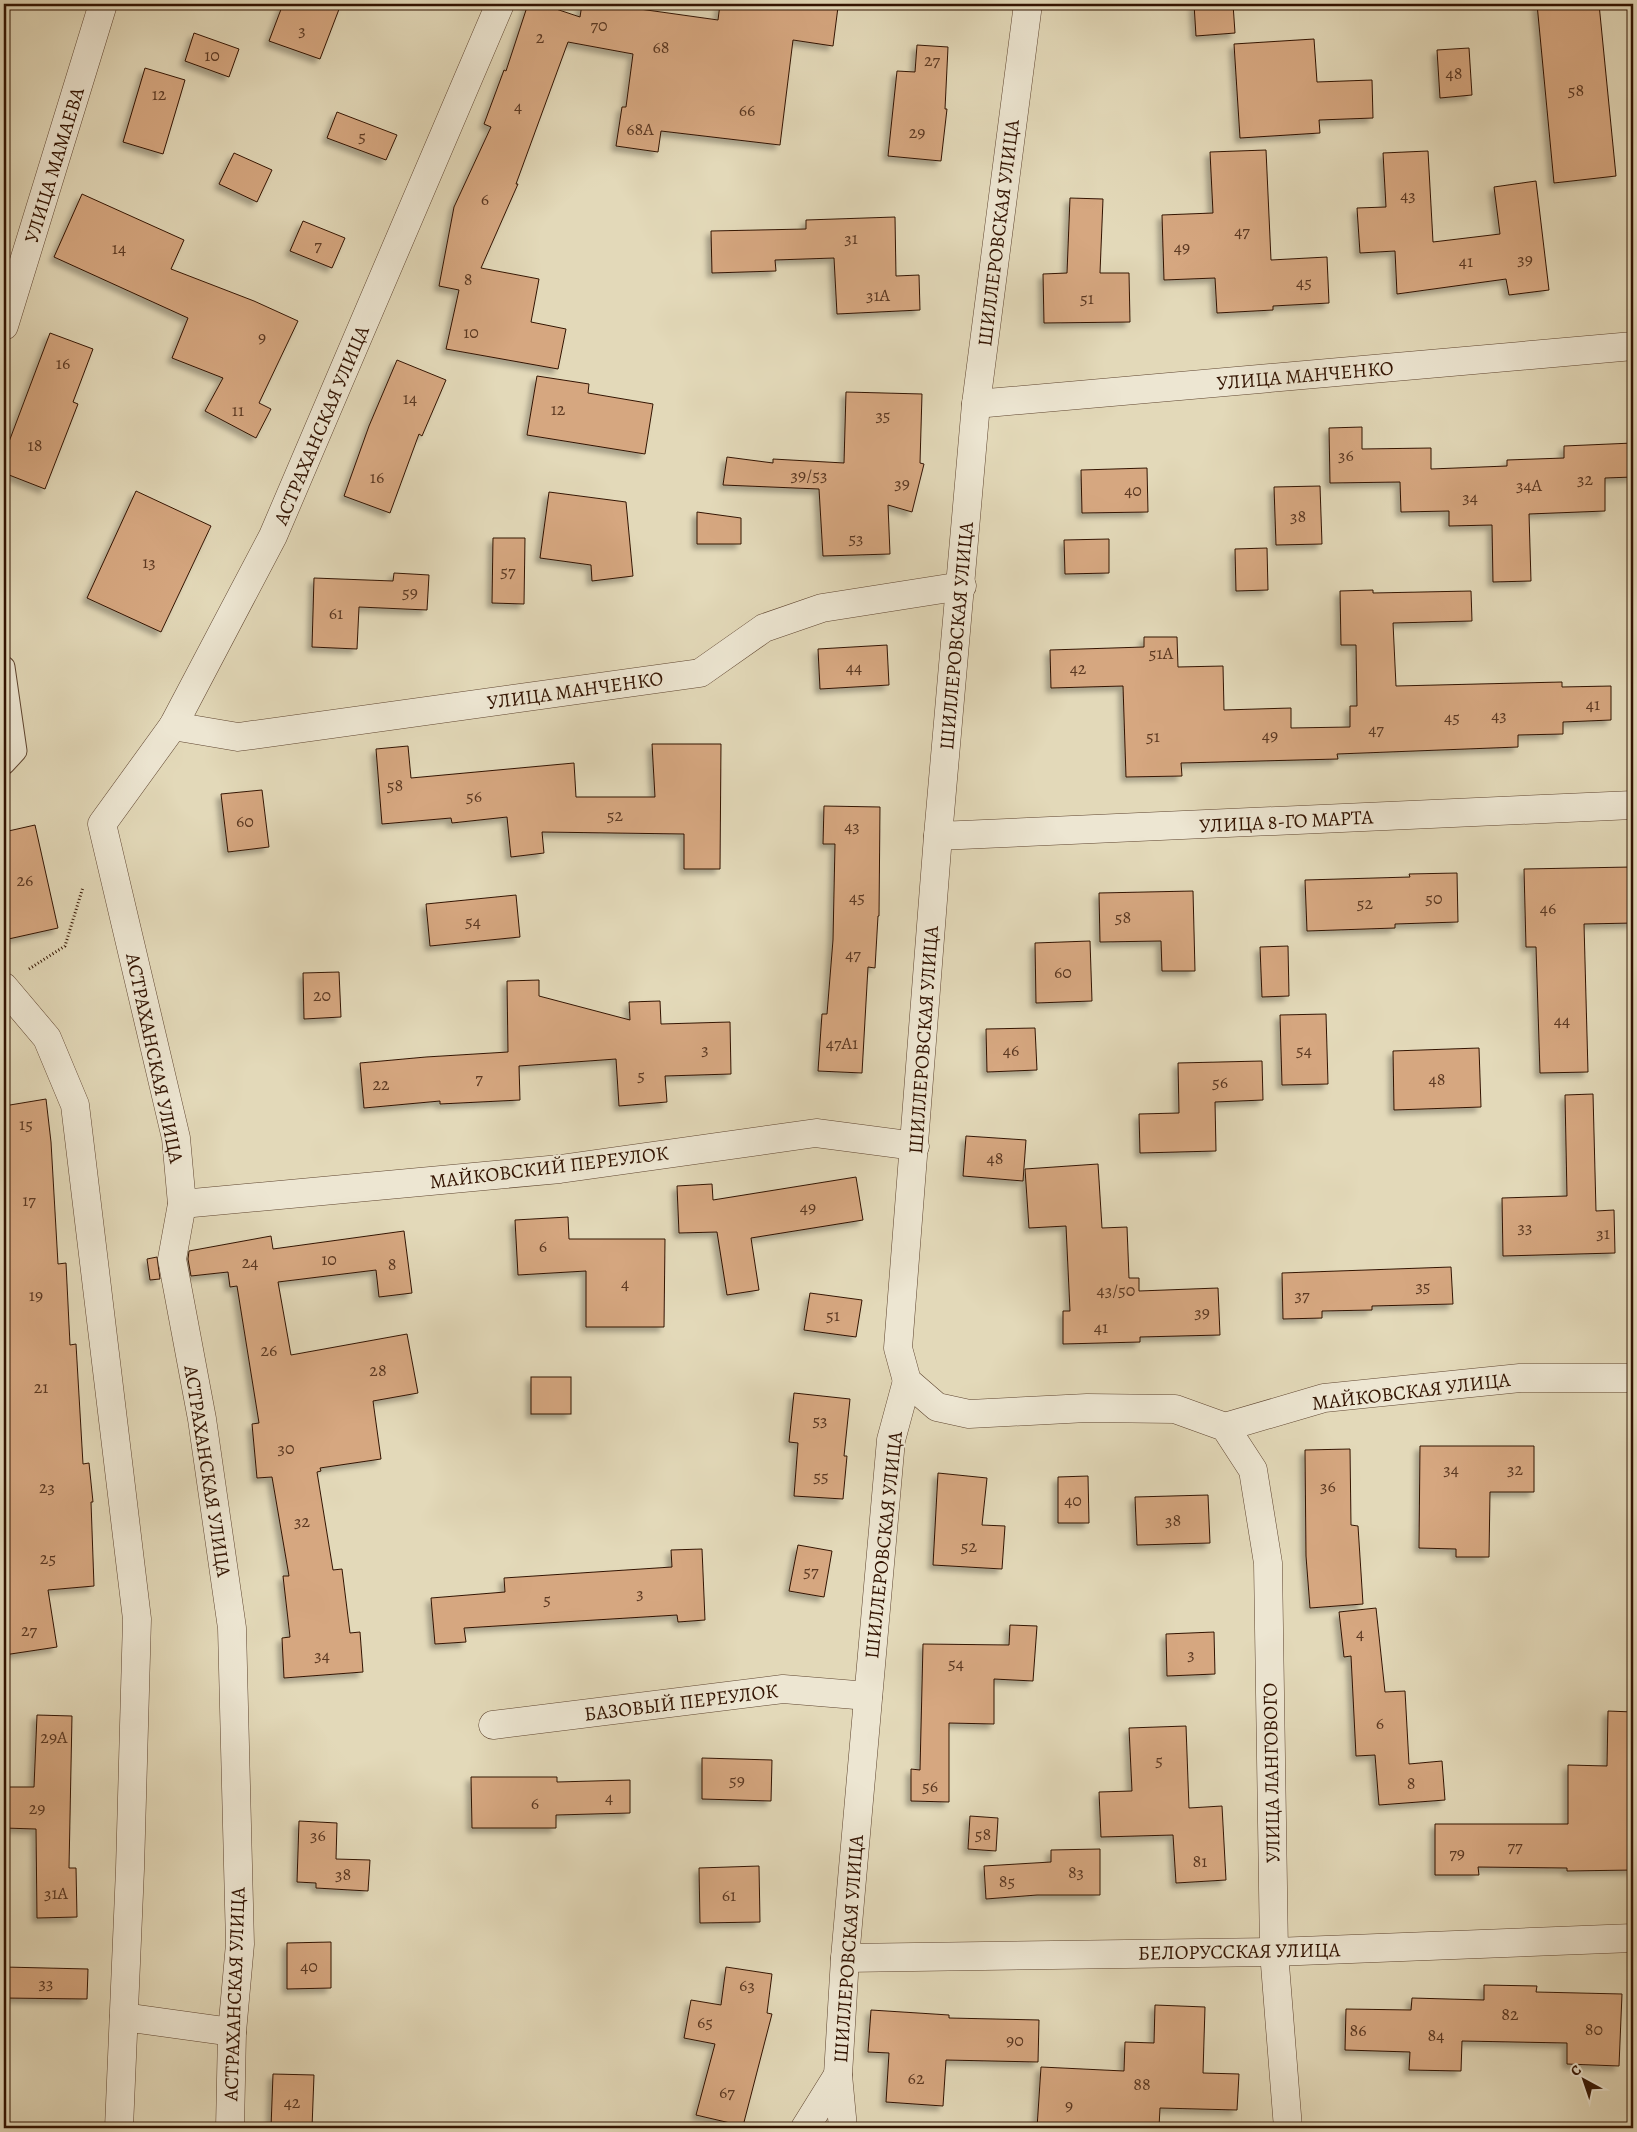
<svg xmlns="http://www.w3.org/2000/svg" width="1637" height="2132" viewBox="0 0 1637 2132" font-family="Alegreya,serif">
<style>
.building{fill:#d6a780;stroke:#331402;filter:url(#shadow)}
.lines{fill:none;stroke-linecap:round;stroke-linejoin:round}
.service-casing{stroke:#5f4530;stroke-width:23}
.minor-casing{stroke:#5f4530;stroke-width:29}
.tertiary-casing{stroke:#5f4530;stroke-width:29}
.path{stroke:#331402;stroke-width:3;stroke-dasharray:1 2.5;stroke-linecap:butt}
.service{stroke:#ede6d2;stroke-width:21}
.minor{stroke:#ede6d2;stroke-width:28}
.tertiary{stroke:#ede6d2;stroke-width:28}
.labels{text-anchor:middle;stroke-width:4;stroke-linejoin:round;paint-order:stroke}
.number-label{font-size:18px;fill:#5c3922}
.street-label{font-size:20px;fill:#331402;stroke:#ede6d2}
</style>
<defs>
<filter id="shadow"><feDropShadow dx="-4.5" dy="4.5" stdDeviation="2.5" flood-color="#0004"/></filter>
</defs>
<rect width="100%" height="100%" fill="#e3d9b9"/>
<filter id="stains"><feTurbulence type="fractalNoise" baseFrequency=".004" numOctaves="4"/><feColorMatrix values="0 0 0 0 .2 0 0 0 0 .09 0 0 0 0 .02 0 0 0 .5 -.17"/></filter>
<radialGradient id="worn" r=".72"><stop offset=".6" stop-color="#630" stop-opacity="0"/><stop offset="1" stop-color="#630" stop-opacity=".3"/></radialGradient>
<g class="building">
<polygon points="283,4 341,4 320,59 269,41"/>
<polygon points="528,4 541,4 580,17 582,4 604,4 718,20 720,4 815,4 838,7 833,46 793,40 780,145 661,131 658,152 616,146 622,107 626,107 633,54 568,42 516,184 518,184 481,268 539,279 531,322 566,329 558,369 446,349 459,290 439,286 454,207 491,127 484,124 504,70 506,71"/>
<polygon points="1194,4 1233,4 1235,33 1196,36"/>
<polygon points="1537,4 1599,4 1616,176 1554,183"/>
<polygon points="194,33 239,49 229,77 185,61"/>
<polygon points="1314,39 1317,82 1372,80 1373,118 1319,120 1320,133 1240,138 1234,44"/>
<polygon points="917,45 948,47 945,109 947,109 941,161 888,156 897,71 915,72"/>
<polygon points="1469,48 1472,95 1440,98 1437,50"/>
<polygon points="145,68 185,80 163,154 123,142"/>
<polygon points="337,112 397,135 386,160 327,138"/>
<polygon points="1266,150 1271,260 1327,257 1329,303 1273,306 1273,310 1217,313 1215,278 1164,280 1162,215 1213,213 1210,152"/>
<polygon points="1428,151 1433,242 1500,234 1494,187 1536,181 1549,290 1509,295 1506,279 1397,294 1395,251 1360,253 1357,208 1386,207 1383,153"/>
<polygon points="234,153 272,170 257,202 219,184"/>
<polygon points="82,194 184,240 171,269 254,301 298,321 259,403 271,409 256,438 205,411 223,378 172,358 188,318 54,257"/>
<polygon points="1070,198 1103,199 1100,273 1129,273 1130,322 1044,323 1043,274 1067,273"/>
<polygon points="895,217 896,276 919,275 920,310 837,314 834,258 775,260 776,271 712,273 711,231 806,229 806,220"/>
<polygon points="303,221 345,238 332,268 290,251"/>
<polygon points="50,333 93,349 73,402 78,404 45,489 4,473 4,455"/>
<polygon points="397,360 446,380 422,436 419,434 390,513 344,496 369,426"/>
<polygon points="537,376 589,384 588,393 653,404 645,454 527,435"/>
<polygon points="846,392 922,394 920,463 924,464 912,512 888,505 890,554 823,556 819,489 723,485 727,457 773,463 773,459 844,463"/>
<polygon points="1362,427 1362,449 1431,448 1431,469 1507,466 1507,460 1564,458 1564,446 1633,443 1633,477 1605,478 1605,511 1529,514 1531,581 1493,582 1492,525 1449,526 1449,511 1401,512 1400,482 1330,483 1329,428"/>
<polygon points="1147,468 1148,512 1082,513 1081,470"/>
<polygon points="1320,486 1322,544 1276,545 1274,487"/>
<polygon points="136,491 211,526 161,632 87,598"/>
<polygon points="549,492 626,502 633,576 592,581 591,565 540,558"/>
<polygon points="697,512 741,518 741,544 697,544"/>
<polygon points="493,538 525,538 524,604 492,603"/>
<polygon points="1109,539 1109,573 1065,574 1064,540"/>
<polygon points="1267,548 1268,590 1236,591 1235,549"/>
<polygon points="394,573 429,575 427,610 359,607 357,649 312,647 314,578 393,581"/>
<polygon points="1373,590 1373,593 1471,591 1472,621 1393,623 1396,686 1562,682 1562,687 1611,686 1611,720 1563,722 1563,734 1518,735 1518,747 1337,754 1338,759 1181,763 1182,776 1126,777 1123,686 1051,688 1050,650 1144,647 1144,637 1177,637 1178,667 1223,666 1224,710 1291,708 1291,728 1350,727 1350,706 1357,706 1356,645 1341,645 1340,591"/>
<polygon points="887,645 889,685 820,689 818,649"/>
<polygon points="652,744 721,744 720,869 684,869 684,834 542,832 544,853 511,857 507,817 452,823 451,818 382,824 376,749 408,746 411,778 574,763 576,797 655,797"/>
<polygon points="262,790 269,847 228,852 221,794"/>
<polygon points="824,806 880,807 879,916 878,916 875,968 868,967 862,1073 818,1071 822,1014 827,1014 833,940 835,844 823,844"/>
<polygon points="35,825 58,928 4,940 4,832"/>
<polygon points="1631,867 1633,923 1584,924 1588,1072 1540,1073 1536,947 1526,947 1524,869"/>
<polygon points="1457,873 1458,922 1395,924 1395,928 1307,931 1305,880 1410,877 1409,874"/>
<polygon points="1193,891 1195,971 1162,971 1161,941 1100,942 1099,893"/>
<polygon points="516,895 520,937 430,946 426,904"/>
<polygon points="1090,941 1092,1001 1036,1003 1035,943"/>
<polygon points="1288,946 1289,996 1262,997 1260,947"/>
<polygon points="339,972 341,1017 304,1019 303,973"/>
<polygon points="539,980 539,996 630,1020 629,1002 660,1001 661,1024 730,1022 731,1074 665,1076 667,1102 619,1106 616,1059 519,1066 520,1100 440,1104 440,1101 364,1108 360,1063 426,1057 508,1052 507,981"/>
<polygon points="1326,1014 1328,1084 1282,1085 1280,1015"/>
<polygon points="1035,1028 1037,1070 987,1072 986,1029"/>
<polygon points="1479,1048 1481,1107 1394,1110 1393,1051"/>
<polygon points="1262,1061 1263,1100 1215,1102 1216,1151 1140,1153 1139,1114 1179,1113 1178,1063"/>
<polygon points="1593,1094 1596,1211 1614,1210 1615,1253 1503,1256 1502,1198 1567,1196 1565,1095"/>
<polygon points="46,1099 51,1142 58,1264 66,1263 70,1345 76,1344 83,1464 89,1463 93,1502 91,1502 94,1586 48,1590 57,1647 4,1655 4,1106"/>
<polygon points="966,1136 1026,1140 1023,1181 963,1176"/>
<polygon points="1098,1164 1102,1228 1127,1227 1129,1278 1139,1278 1139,1291 1218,1288 1220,1335 1140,1337 1140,1342 1063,1344 1063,1311 1070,1311 1066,1226 1029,1228 1025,1169"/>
<polygon points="856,1177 863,1220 751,1238 759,1290 727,1295 717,1232 679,1233 677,1186 712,1184 713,1200"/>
<polygon points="568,1217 569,1239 665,1239 664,1327 586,1327 586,1271 518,1275 515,1220"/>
<polygon points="404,1231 412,1293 379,1297 376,1270 278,1282 291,1355 407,1334 418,1393 373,1401 381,1459 320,1468 321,1471 317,1472 333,1570 342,1569 350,1633 360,1632 363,1672 284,1678 282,1638 290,1637 283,1576 289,1576 272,1477 257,1478 252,1424 259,1423 237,1286 230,1287 228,1272 191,1276 188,1259 189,1251 271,1236 273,1249"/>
<polygon points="157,1257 160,1279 150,1280 147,1259"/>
<polygon points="1451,1267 1453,1304 1372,1306 1372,1310 1322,1311 1322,1318 1283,1319 1282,1273"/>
<polygon points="810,1293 862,1300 856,1337 804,1330"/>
<rect x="531" y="1377" width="40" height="37"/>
<polygon points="794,1393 850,1399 844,1456 847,1456 843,1499 794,1496 798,1443 789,1442"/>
<polygon points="1420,1446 1534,1446 1534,1492 1490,1492 1489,1557 1456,1557 1456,1549 1419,1548"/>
<polygon points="1350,1449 1351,1525 1358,1526 1363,1604 1310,1608 1306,1556 1305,1450"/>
<polygon points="938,1473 987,1478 982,1525 1005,1526 1002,1569 933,1565"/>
<polygon points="1088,1476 1089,1523 1058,1523 1058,1477"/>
<polygon points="1208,1495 1210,1543 1137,1545 1135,1497"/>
<polygon points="798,1545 832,1551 824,1597 789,1591"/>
<polygon points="702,1549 705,1620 678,1622 677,1615 464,1628 466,1642 435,1644 431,1598 505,1592 504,1578 672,1567 671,1550"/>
<polygon points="1376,1608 1385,1692 1405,1691 1409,1764 1442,1761 1445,1800 1379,1805 1375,1755 1356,1756 1351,1656 1344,1657 1339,1612"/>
<polygon points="1010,1625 1037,1626 1033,1681 994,1679 994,1724 949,1723 949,1802 911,1801 911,1769 920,1770 923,1644 1009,1645"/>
<polygon points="1214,1632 1215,1674 1167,1676 1166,1634"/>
<polygon points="1608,1711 1633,1712 1633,1870 1567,1871 1567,1868 1478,1867 1479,1875 1435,1875 1435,1824 1568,1824 1568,1765 1607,1766"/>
<polygon points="37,1715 72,1716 69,1868 76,1868 77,1917 37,1918 36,1829 4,1828 4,1787 34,1787"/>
<polygon points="1186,1726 1189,1808 1222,1806 1226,1880 1176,1883 1173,1835 1101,1837 1099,1792 1132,1791 1129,1728"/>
<polygon points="702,1758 772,1760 771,1801 702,1799"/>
<polygon points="471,1777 557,1777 557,1782 630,1780 630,1813 556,1815 556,1828 472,1828"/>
<polygon points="970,1816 998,1818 996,1851 968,1849"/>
<polygon points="299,1821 337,1823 336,1859 370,1860 368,1891 316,1888 316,1883 297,1882"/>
<polygon points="1100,1849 1100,1895 1037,1895 986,1899 984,1866 1051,1862 1051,1850"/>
<polygon points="759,1866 760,1922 700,1923 699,1868"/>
<polygon points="331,1942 331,1988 287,1989 287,1943"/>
<polygon points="4,1967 88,1969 87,1999 4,1998"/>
<polygon points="726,1967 772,1974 767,2013 772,2014 743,2126 696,2115 715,2044 684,2038 691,2000 721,2005"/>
<polygon points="1484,1985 1537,1986 1536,1992 1622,1994 1619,2066 1567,2064 1567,2043 1462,2041 1461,2071 1409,2070 1410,2052 1345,2050 1346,2009 1411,2010 1412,1998 1484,2000"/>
<polygon points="1155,2005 1205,2007 1203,2073 1239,2074 1237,2110 1160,2108 1159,2127 1099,2125 1099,2128 1037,2128 1041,2067 1124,2071 1125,2042 1154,2043"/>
<polygon points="871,2010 949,2015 949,2018 1039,2020 1038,2062 946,2060 943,2106 886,2102 889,2053 868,2052"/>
<polygon points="273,2074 314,2075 312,2128 271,2128"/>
</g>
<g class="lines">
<g class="service-casing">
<polyline id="service" points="4,667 16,751 4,764"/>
</g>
<g class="minor-casing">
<g id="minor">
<polyline points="4,326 103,4"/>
<polyline points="976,404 1633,346"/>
<polyline points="173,726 238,737 700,673 764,628 822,608 962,586"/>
<polyline points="938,836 1633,805"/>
<polyline points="4,987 47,1038 75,1105 137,1619 130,1869 119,2128"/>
<polyline points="182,1204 560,1169 816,1133 915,1146"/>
<polyline points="1225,1427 1324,1398 1520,1378 1633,1378"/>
<polyline points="493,1725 783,1689 868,1696"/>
<polyline points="845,1958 1274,1952 1633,1938"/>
<polyline points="124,2017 232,2032"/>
<polyline points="230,2128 232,2032 240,1944 232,1628 202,1419 172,1259 182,1204 176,1138 102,824 173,726 273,536 500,4"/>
<polyline points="805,2128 838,2075"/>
<polyline points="843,2128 838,2075 845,1958 891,1440 907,1381"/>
</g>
</g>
<g class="tertiary-casing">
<polyline id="tertiary" points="1028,4 976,404 938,836 898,1348 907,1381 937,1407 969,1414 1087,1408 1175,1409 1225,1427 1253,1470 1268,1563 1274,1952 1288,2128"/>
</g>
<polyline class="path" points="29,969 65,946 83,887"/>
<use href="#service" class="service"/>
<use href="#minor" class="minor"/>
<use href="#tertiary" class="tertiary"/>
</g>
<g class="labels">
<g class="number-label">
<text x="599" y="31">70</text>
<text x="302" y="36">3</text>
<text x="540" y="43">2</text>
<text x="661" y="53">68</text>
<text x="212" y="61">10</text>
<text x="932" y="66">27</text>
<text x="1454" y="79">48</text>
<text x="1576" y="96">58</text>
<text x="159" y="100">12</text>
<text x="518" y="112">4</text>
<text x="747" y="116">66</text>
<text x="640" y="135">68А</text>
<text x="917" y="138">29</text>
<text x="362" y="142">5</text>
<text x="1408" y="201">43</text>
<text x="485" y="205">6</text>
<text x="1242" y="237">47</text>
<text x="851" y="244">31</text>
<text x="318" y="251">7</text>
<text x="1182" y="253">49</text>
<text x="119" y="254">14</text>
<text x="1525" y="265">39</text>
<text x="1466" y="267">41</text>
<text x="468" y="285">8</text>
<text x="1304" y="288">45</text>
<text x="878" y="301">31А</text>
<text x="1087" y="304">51</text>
<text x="471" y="338">10</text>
<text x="262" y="343">9</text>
<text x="63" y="369">16</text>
<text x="410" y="404">14</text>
<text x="558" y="415">12</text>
<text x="238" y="416">11</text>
<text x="883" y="421">35</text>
<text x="35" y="451">18</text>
<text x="1346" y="461">36</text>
<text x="809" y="481">39/53</text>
<text x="377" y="483">16</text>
<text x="1585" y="485">32</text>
<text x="902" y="489">39</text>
<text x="1529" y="491">34А</text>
<text x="1133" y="496">40</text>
<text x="1470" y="503">34</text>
<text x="1298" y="522">38</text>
<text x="856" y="544">53</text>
<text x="149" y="568">13</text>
<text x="508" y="577">57</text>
<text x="410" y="598">59</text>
<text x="336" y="619">61</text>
<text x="1161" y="659">51А</text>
<text x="854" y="673">44</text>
<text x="1078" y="674">42</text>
<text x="1593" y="710">41</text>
<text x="1499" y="721">43</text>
<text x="1452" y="723">45</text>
<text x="1376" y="735">47</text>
<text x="1270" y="741">49</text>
<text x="1153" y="742">51</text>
<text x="395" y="791">58</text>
<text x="474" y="802">56</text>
<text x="615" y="821">52</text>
<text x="245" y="827">60</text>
<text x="852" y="832">43</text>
<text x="25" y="886">26</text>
<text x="857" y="903">45</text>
<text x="1434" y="904">50</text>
<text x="1365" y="909">52</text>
<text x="1548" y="914">46</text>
<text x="1123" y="923">58</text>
<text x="473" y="927">54</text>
<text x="853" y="960">47</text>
<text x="1063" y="978">60</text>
<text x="322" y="1001">20</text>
<text x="1562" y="1026">44</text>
<text x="842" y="1049">47А1</text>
<text x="705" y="1055">3</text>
<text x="1011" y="1056">46</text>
<text x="1304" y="1056">54</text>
<text x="641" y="1081">5</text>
<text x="479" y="1084">7</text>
<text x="1437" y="1085">48</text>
<text x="1220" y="1088">56</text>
<text x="381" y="1090">22</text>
<text x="26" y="1130">15</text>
<text x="995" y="1164">48</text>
<text x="29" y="1206">17</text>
<text x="808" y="1213">49</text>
<text x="1525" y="1233">33</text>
<text x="1603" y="1239">31</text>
<text x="543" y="1252">6</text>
<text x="329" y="1265">10</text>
<text x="250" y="1268">24</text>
<text x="392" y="1270">8</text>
<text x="625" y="1289">4</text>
<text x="1423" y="1292">35</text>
<text x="1116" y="1296">43/50</text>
<text x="36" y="1301">19</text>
<text x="1302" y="1301">37</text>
<text x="1202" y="1318">39</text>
<text x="833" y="1321">51</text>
<text x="1101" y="1333">41</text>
<text x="269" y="1356">26</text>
<text x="378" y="1376">28</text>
<text x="41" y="1393">21</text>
<text x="820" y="1426">53</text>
<text x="286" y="1454">30</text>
<text x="1451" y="1475">34</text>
<text x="1515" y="1475">32</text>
<text x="821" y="1482">55</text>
<text x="1328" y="1492">36</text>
<text x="47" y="1493">23</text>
<text x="1073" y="1506">40</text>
<text x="1173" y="1526">38</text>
<text x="302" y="1527">32</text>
<text x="969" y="1552">52</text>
<text x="48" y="1564">25</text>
<text x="811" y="1577">57</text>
<text x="640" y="1599">3</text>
<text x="547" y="1605">5</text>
<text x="29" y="1636">27</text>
<text x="1360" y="1639">4</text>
<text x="1191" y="1660">3</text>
<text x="322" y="1661">34</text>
<text x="956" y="1669">54</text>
<text x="1380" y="1729">6</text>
<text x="54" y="1743">29А</text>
<text x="1159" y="1766">5</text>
<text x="737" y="1786">59</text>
<text x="1411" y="1789">8</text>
<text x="930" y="1792">56</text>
<text x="609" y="1803">4</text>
<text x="535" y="1809">6</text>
<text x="37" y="1814">29</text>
<text x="983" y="1840">58</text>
<text x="318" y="1841">36</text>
<text x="1515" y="1852">77</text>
<text x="1457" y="1859">79</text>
<text x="1200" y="1867">81</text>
<text x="1076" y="1878">83</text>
<text x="343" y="1880">38</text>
<text x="1007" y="1887">85</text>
<text x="56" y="1899">31А</text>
<text x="729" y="1901">61</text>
<text x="309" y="1972">40</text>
<text x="46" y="1989">33</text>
<text x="747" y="1991">63</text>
<text x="1510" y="2020">82</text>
<text x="705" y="2028">65</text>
<text x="1594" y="2035">80</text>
<text x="1358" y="2036">86</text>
<text x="1436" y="2041">84</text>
<text x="1015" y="2046">90</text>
<text x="916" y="2084">62</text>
<text x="1142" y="2090">88</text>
<text x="727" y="2098">67</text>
<text x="292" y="2108">42</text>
<text x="1069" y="2111">9</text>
</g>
<g class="street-label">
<text transform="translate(54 165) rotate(-73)" y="7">УЛИЦА МАМАЕВА</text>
<text transform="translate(998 233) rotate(-83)" y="7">ШИЛЛЕРОВСКАЯ УЛИЦА</text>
<text transform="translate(1305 375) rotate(-5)" y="7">УЛИЦА МАНЧЕНКО</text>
<text transform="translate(321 425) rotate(-67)" y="7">АСТРАХАНСКАЯ УЛИЦА</text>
<text transform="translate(956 636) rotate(-85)" y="7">ШИЛЛЕРОВСКАЯ УЛИЦА</text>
<text transform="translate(575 690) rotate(-8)" y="7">УЛИЦА МАНЧЕНКО</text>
<text transform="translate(1286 821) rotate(-3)" y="7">УЛИЦА 8-ГО МАРТА</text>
<text transform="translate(923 1040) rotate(-86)" y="7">ШИЛЛЕРОВСКАЯ УЛИЦА</text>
<text transform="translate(155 1058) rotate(78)" y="7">АСТРАХАНСКАЯ УЛИЦА</text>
<text transform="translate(549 1167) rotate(-7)" y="7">МАЙКОВСКИЙ ПЕРЕУЛОК</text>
<text transform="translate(1411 1391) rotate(-7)" y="7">МАЙКОВСКАЯ УЛИЦА</text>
<text transform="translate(208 1471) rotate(81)" y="7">АСТРАХАНСКАЯ УЛИЦА</text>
<text transform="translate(883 1545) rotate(-84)" y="7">ШИЛЛЕРОВСКАЯ УЛИЦА</text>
<text transform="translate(681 1702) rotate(-7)" y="7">БАЗОВЫЙ ПЕРЕУЛОК</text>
<text transform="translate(1271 1773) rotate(-91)" y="7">УЛИЦА ЛАНГОВОГО</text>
<text transform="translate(848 1949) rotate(-86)" y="7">ШИЛЛЕРОВСКАЯ УЛИЦА</text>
<text transform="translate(1239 1951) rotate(-1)" y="7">БЕЛОРУССКАЯ УЛИЦА</text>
<text transform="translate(234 1994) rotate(-88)" y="7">АСТРАХАНСКАЯ УЛИЦА</text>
</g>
</g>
<rect width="1637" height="2132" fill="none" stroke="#e3d9b9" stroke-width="20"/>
<rect x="5" y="5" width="1627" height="2122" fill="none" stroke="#331402" stroke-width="2.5"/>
<rect x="10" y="10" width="1617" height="2112" fill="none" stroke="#331402"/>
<g transform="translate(1584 2080) rotate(320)" stroke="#ede6d2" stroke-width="4" paint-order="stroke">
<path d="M0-4L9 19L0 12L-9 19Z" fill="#331402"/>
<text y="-8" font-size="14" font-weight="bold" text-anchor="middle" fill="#331402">С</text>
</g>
<rect width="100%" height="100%" filter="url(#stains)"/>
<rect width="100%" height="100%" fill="url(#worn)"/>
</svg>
